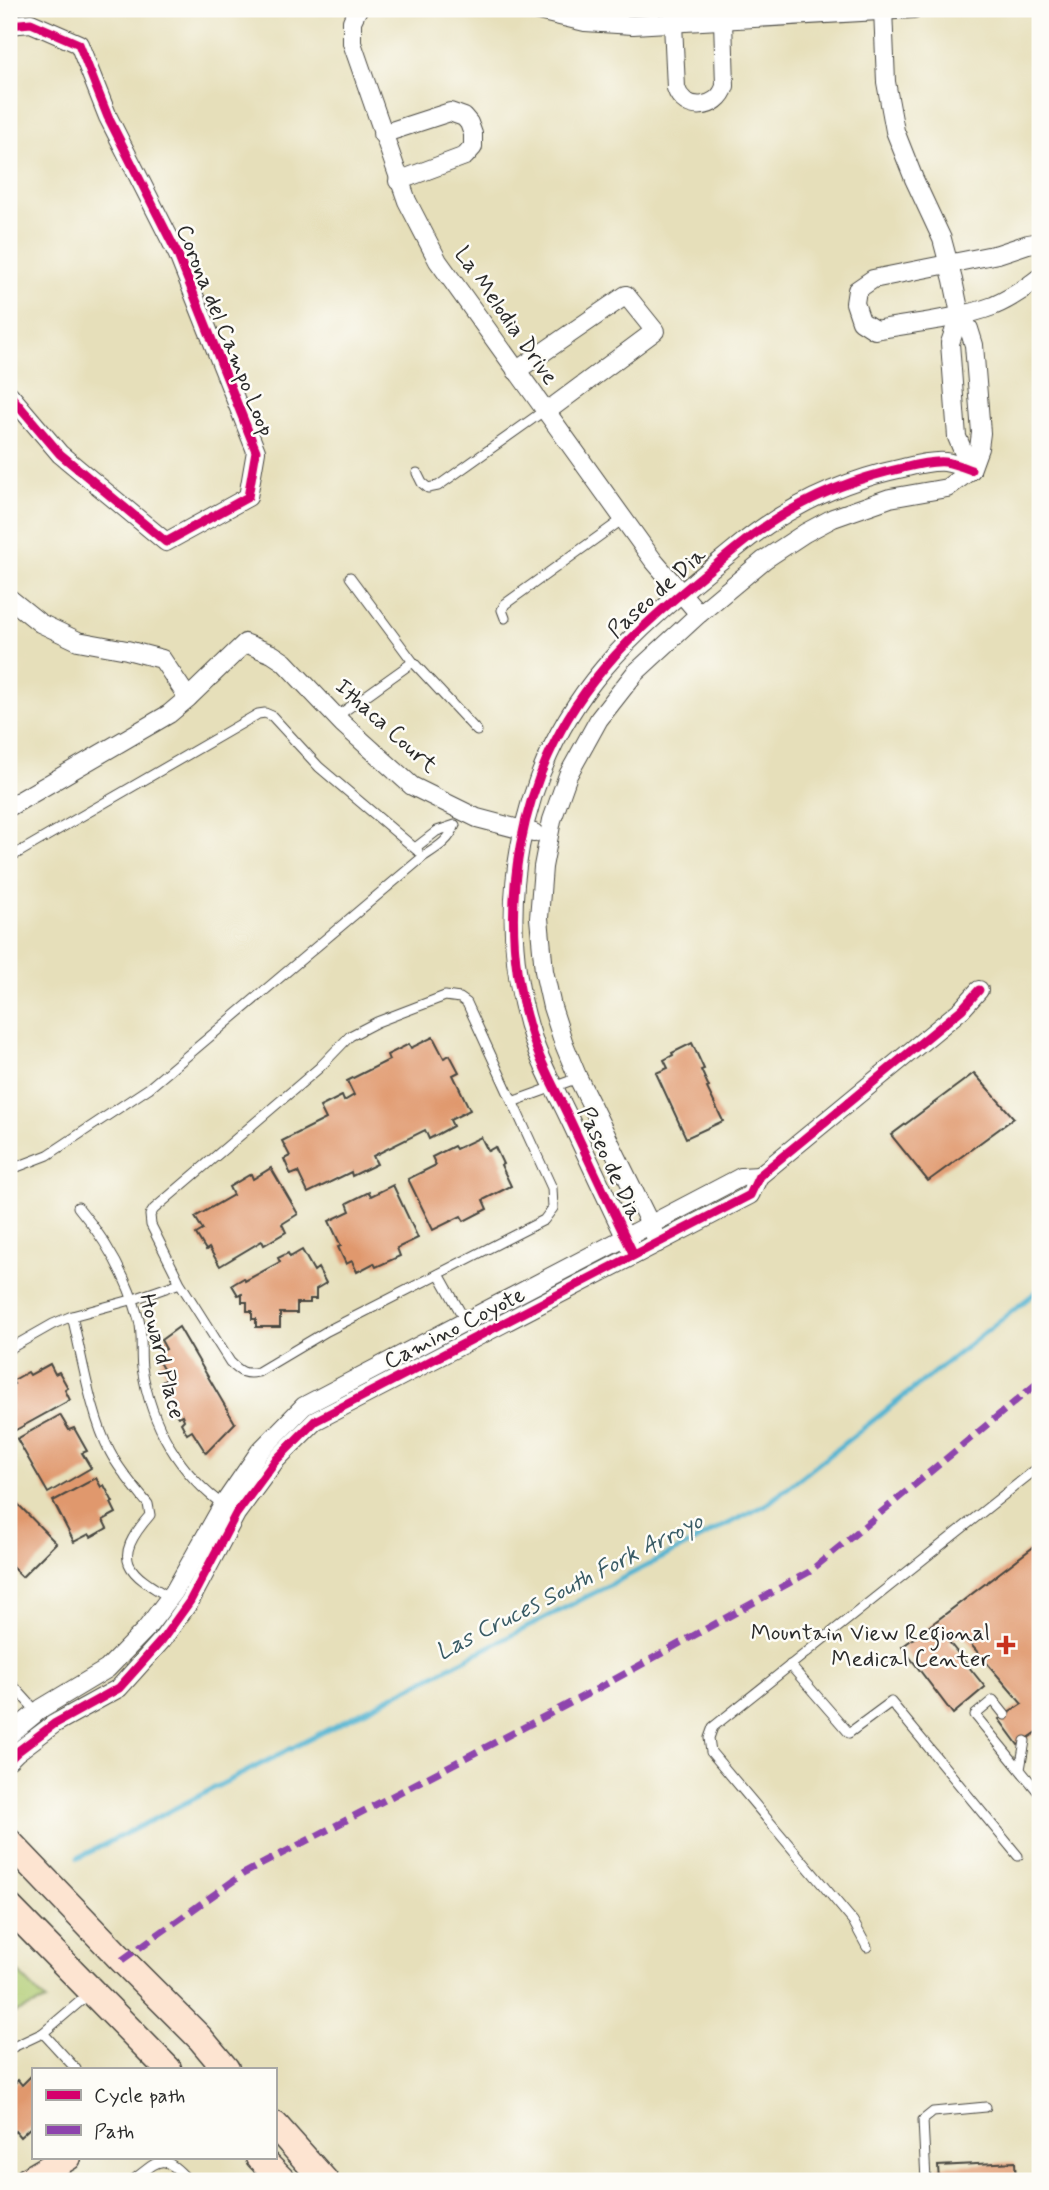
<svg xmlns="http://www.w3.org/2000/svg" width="1049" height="2190" viewBox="0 0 1049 2190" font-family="Mynerve,sans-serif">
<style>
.green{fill:#afcb71;stroke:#6d7b4e;stroke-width:2}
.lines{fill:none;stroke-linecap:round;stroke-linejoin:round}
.stream{stroke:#52b4d1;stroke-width:5}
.building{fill:#e0986d}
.lane-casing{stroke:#474640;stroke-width:11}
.street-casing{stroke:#474640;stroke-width:20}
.secondary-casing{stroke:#474640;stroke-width:29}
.lane{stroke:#fff;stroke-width:9}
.street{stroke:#fff;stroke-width:18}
.secondary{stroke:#fde4d1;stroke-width:26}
.quiet{stroke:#8e44ad;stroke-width:7;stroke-dasharray:14 7;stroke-linecap:butt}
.cycleway-casing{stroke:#fdfcf7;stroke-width:13}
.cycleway{stroke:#d6006c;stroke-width:9}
.poi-dot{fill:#c8321e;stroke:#fdfcf7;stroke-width:2.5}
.labels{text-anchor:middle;stroke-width:5;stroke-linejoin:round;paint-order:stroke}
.street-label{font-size:23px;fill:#2b2b2b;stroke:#fdfcf7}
.poi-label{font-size:23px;fill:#2b2b2b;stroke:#fdfcf7;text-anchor:end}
.water-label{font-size:24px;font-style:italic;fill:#395b65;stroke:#fdfcf7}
</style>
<rect width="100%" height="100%" fill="#fdfcf7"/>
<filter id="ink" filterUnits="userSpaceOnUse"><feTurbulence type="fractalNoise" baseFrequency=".0143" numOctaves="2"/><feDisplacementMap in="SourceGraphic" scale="14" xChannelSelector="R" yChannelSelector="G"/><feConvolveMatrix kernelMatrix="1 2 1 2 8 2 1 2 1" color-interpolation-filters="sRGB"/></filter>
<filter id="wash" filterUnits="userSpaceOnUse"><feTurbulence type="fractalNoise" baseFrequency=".00686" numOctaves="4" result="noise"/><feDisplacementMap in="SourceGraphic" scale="28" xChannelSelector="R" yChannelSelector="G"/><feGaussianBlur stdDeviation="1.57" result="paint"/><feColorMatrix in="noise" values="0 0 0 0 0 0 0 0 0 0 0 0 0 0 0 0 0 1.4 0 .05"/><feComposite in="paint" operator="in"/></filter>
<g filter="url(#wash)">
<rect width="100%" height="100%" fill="#e6dfba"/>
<polygon class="green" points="9,1963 46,2001 9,2015"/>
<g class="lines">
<polyline class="stream" points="78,1858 767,1504 1040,1289"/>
</g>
<g id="blocks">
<g class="building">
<polygon points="433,1037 444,1058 450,1055 459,1072 453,1075 470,1110 450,1120 453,1126 429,1139 425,1130 373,1156 377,1164 352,1176 351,1172 308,1193 298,1172 291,1175 284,1159 290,1156 282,1141 326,1119 320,1107 342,1096 344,1101 354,1095 347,1081 389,1060 387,1055 409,1044 411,1048"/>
<polygon points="692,1043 704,1069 701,1070 709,1087 707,1088 723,1121 686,1138 656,1073 668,1068 664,1060 673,1055 672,1053"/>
<polygon points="974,1073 1014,1118 928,1181 891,1135"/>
<polygon points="481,1137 488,1151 495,1147 503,1164 501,1165 511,1186 483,1200 487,1209 464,1221 461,1216 433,1230 408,1179 436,1165 432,1157 454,1146 456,1149"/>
<polygon points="271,1168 298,1214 282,1224 286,1232 264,1245 262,1241 220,1266 209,1248 206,1250 196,1234 203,1230 195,1217 233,1195 229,1187 251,1174 253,1179"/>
<polygon points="393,1185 418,1238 397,1248 400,1256 376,1267 374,1263 357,1272 352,1261 346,1264 338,1247 341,1246 329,1221 350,1211 347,1203 369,1192 371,1196"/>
<polygon points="302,1250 314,1271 318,1268 326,1283 316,1289 316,1299 310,1299 310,1303 297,1303 297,1313 280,1313 280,1327 256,1327 256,1319 252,1319 252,1311 247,1311 247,1302 242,1302 242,1294 238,1295 232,1285 244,1278 245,1281 280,1262 278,1258 288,1253 290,1257"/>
<polygon points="179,1327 235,1423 206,1453 192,1431 187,1434 181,1423 184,1420 182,1415 178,1417 170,1405 174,1403 162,1382 168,1378 159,1362 163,1360 159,1353 166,1349 161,1340"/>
<polygon points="50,1364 55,1374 59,1372 68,1388 65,1390 70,1400 14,1431 9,1422 9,1387 14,1384 12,1381 28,1372 30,1375"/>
<polygon points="60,1415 69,1430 74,1428 87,1451 82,1453 91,1468 48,1493 17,1439"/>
<polygon points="96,1478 101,1487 104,1485 113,1502 111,1503 116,1513 103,1520 107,1528 91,1537 89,1534 74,1542 53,1501"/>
<polygon points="9,1495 56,1543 22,1577 9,1564"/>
<polygon points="1040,1542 1040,1730 1018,1745 999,1719 1022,1704 962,1634 949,1642 985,1687 953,1714 902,1647"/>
<polygon points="33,2074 33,2125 20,2137 15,2131 10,2136 9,2089 18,2080 22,2085"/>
<polygon points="1015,2162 1016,2181 939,2181 938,2166"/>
</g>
</g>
</g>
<g filter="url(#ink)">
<use href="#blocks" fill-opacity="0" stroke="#474640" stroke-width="2"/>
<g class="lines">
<g class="lane-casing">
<g id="lane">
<polyline points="417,473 422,483 428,488 438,486 545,410"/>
<polyline points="505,618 502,610 505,604 623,519"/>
<polyline points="413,662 477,731"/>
<polyline points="336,717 413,662 350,577"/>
<polyline points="9,858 258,714 265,713 272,716 319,767 418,851"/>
<polyline points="512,1102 578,1078"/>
<path d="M 9,1170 L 48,1155 L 149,1088 L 424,856 C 438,847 449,841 455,825 L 437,831 L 415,848"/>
<path d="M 78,1207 C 105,1239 128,1279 139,1320 C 143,1335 140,1352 142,1368 C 151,1425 179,1474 226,1507"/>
<polyline points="439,1274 467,1324"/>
<polyline points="9,1349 53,1324 72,1316"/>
<path d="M 172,1599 C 127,1572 110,1561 150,1515 L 148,1504 C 134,1487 120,1471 110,1452 C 91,1416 82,1357 72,1316 L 131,1300 L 180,1283 L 151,1225 L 150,1215 L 154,1209 L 319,1068 L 350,1036 L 377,1022 L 445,996 L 460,998 L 467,1003 L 552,1188 L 553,1208 L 544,1220 L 327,1331 L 258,1372 C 245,1375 240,1372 230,1362 L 180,1283"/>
<polyline points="790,1665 849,1733 891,1702 1018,1856"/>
<polyline points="9,1681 37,1712"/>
<polyline points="1005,1715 993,1700 975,1715 1040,1794"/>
<polyline points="1020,1769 1025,1741"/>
<polyline points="867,1947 853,1921 711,1752 709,1738 713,1727 1040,1466"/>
<polyline points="43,2033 76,2069"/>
<polyline points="9,2049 43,2033 90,1993"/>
<path d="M 132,2181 C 160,2159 162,2152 189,2181"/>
<polyline points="926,2181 923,2120 933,2112 986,2107"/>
</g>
</g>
<g class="street-casing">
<g id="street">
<polyline points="358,9 352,21 352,43 407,201 438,261 653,560 699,614"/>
<polyline points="530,9 585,22 633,25 914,9"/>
<polyline points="883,9 886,82 895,131 914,179 942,239 953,280 960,314 969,329 974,345 981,433 979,448 971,470"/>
<path d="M 673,23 L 676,88 C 684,113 718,110 725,86 L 723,20"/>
<polyline points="9,25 31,23 79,44 108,117 178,255 256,451 248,497 166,542 60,454 9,394"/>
<polyline points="382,134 450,112 464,117 469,123 473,134 473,147 465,156 398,181"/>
<path d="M 1040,242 L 1028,244 L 998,254 L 873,279 L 857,290 L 855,303 L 861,321 L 875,330 C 912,323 959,319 993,306 C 1010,299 1026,288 1040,277"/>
<polyline points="960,314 950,343 957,437 971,470"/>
<polyline points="516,371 626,295 655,331 546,412"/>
<polyline points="9,598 40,623 78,641 127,650 162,659 188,698"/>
<polyline points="9,807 169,714 188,698 245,643 272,654 284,662 343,724 412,786 477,818 534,833"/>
<polyline points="658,1243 650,1224 578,1078 564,1044 552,1007 544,971 539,918 543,867 552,820 568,775 599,719 635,673 699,614 764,560 805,533 833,518 890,498 947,488 971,470"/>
<path d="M 634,1255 C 612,1210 591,1165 570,1120 C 558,1094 543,1069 534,1042 C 491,915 517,770 604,668 C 642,623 690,586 735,549 C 783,509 841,481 903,468 C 915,465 932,461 945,462 C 953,463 963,467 971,470"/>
<polyline points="9,1735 42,1708 107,1669 146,1629 174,1592 223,1505 260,1451 304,1406 741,1177 759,1176"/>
<polyline points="9,1760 17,1752 54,1724 119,1688 162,1640 190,1601 236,1514 275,1461 315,1421 750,1195 759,1176 962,1009 979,990"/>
</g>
</g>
<g class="secondary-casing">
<g id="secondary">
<polyline points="9,1842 122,1960 200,2038 226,2069"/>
<polyline points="9,1907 168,2069"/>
<polyline points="275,2125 325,2181"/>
<polyline points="259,2157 283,2181"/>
<polyline points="27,2181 68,2157"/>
</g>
</g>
<use href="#lane" class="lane"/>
<use href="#street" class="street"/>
<use href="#secondary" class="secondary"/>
<polyline class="quiet" points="122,1960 243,1874 597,1689 809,1572 1040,1381"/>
<g class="cycleway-casing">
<g id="cycleway">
<polyline points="9,25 31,23 79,44 108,117 178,255 256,451 248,497 166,542 60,454 9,394"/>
<path d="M 634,1255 C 612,1210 591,1165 570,1120 C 558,1094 543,1069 534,1042 C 491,915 517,770 604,668 C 642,623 690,586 735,549 C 783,509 841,481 903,468 C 915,465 932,461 945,462 C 953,463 963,467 971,470"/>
<polyline points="9,1760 17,1752 54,1724 119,1688 162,1640 190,1601 236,1514 275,1461 315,1421 750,1195 759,1176 962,1009 979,990"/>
</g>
</g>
<use href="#cycleway" class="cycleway"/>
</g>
</g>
<path class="poi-dot" d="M1002.5 1634.5h7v7h7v7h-7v7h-7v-7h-7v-7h7z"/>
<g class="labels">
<g class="street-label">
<text transform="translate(507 315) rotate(55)" y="8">La Melodia Drive</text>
<text transform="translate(226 330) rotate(68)" y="8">Corona del Campo Loop</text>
<text transform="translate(656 592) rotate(-42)" y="8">Paseo de Dia</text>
<text transform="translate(387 725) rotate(42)" y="8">Ithaca Court</text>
<text transform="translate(611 1163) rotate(65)" y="8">Paseo de Dia</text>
<text transform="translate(454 1327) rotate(-27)" y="8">Camino Coyote</text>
<text transform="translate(163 1356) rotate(76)" y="8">Howard Place</text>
</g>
<g class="poi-label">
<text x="990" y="1640">Mountain View Regional<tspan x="990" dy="26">Medical Center</tspan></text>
</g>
<g class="water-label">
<text transform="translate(569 1586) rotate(-27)" y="8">Las Cruces South Fork Arroyo</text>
</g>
</g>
<rect width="1049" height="2190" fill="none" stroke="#fdfcf7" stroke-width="35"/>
<rect x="32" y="2068" width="245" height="91" fill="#fdfcf7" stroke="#a9a8a5" stroke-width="2"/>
<rect x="46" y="2090" width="35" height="10" fill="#d6006c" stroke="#a9a8a5" stroke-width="2"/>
<text x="94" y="2102" font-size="21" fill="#2b2b2b">Cycle path</text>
<rect x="46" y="2125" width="35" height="10" fill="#8e44ad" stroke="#a9a8a5" stroke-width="2"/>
<text x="94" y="2138" font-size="21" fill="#2b2b2b">Path</text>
</svg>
